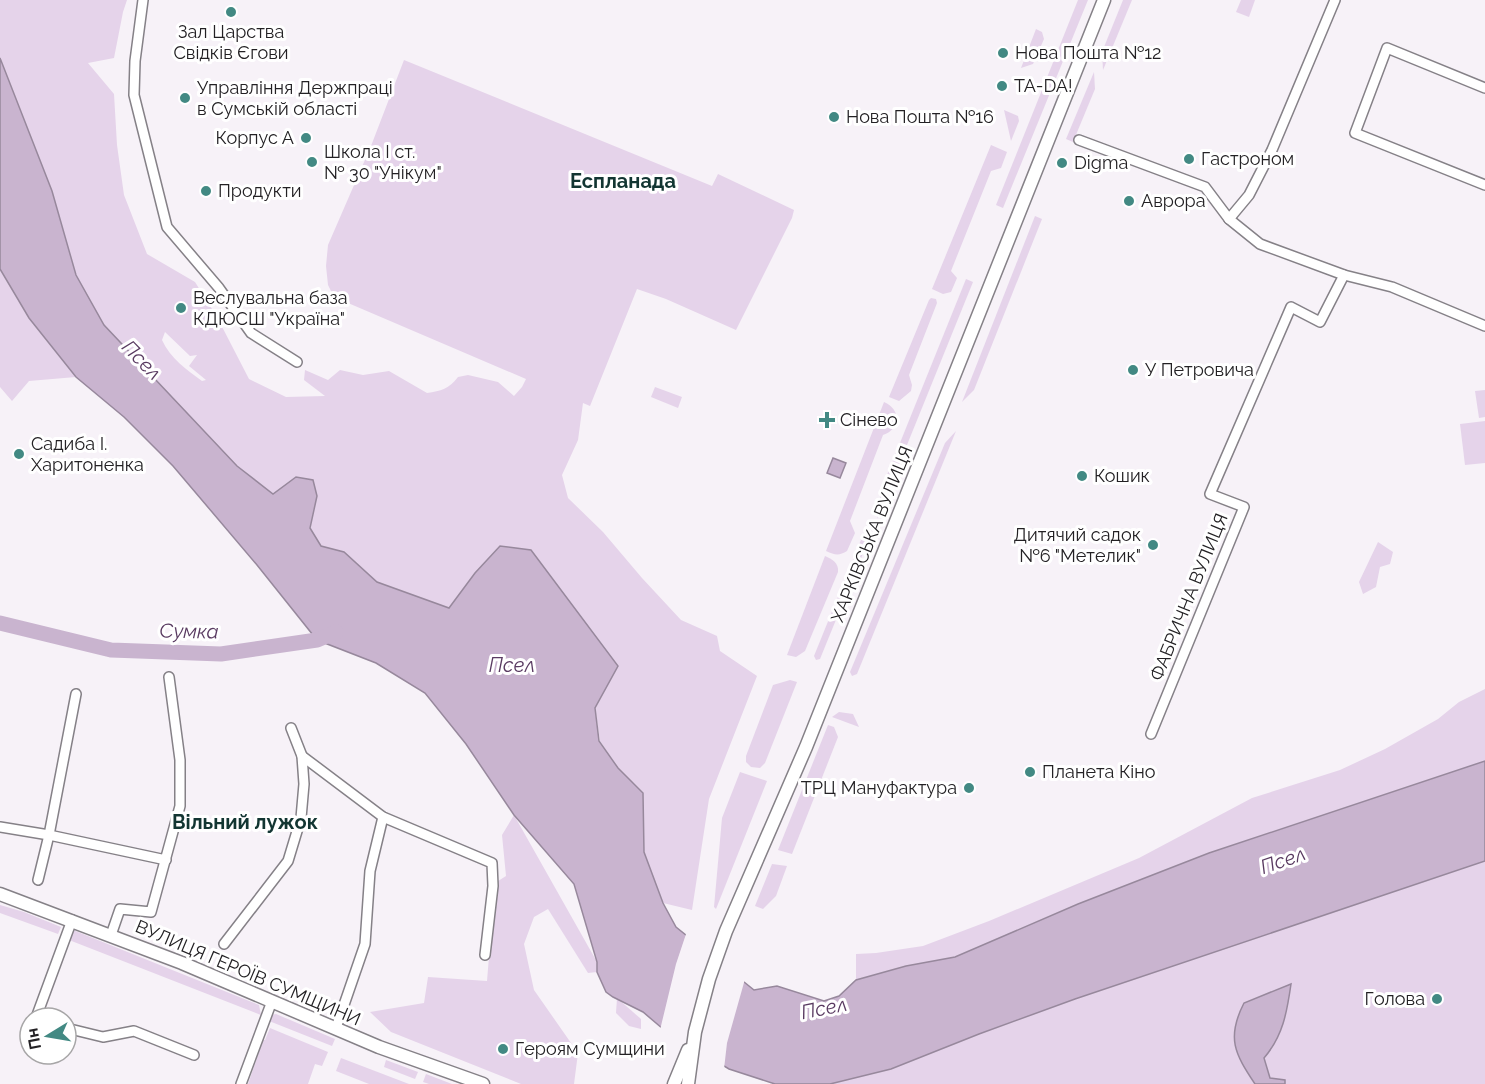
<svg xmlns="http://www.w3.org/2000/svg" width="1485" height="1084" viewBox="0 0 1485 1084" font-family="Raleway,sans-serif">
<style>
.green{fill:#e5d3ea;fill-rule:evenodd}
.water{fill:#c9b4cf;stroke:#97889c;stroke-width:1.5}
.pier{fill:#f7f2f8}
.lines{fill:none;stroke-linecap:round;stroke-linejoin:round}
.river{stroke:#c9b4cf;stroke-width:15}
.minor-casing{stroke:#858187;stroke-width:12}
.major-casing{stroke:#858187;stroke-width:15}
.minor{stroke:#fff;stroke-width:9}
.major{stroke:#fff;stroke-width:12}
.poi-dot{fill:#428983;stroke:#fff;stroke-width:2}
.labels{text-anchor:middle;stroke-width:6;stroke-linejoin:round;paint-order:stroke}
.poi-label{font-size:18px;fill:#232124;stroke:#fff;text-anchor:start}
.street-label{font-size:18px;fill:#232124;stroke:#fff}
.neighbourhood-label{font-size:20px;font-weight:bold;fill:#123532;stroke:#fff}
.water-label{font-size:20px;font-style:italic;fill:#593a61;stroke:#fff}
</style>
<rect width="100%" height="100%" fill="#f7f2f8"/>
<g class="green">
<path d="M 0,0 L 127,0 L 123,12 L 114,58 L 88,63 L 114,94 L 117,145 L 124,195 L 147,254 L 195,282 L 217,317 L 249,379 L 286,397 L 325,396 L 304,380 L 305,370 L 328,380 L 340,370 L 363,375 L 389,371 L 427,393 C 441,391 449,389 458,377 L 468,375 L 498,382 L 514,396 L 522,387 L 526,379 L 334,297 L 328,285 L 326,266 L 328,245 L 371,146 L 404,60 L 712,186 L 718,174 L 794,210 L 792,218 L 736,330 L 666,299 L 637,289 L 590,406 L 583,403 L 578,440 L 562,475 L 568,498 L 603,532 L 642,578 L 681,620 L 717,636 L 720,651 L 757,676 L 709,799 L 692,910 L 663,903 L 644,852 L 643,793 L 618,768 L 600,741 L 595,708 L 618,666 L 500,546 L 475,573 L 449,608 L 377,582 L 344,552 L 321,546 L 310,529 L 317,496 L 296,478 L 273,494 L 237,466 L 104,325 L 76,275 L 52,191 L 0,58 ZM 165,332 L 190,356 L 197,355 L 189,366 L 206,380 L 202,381 C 187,370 170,358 162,340 Z"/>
<polygon points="1078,0 1088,0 1003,208 996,205"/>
<polygon points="1123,0 1132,0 1103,70 1102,52"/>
<polygon points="1241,0 1255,0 1249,17 1236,12"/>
<polygon points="1036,29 1042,32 1044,39 1033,64 1021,68"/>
<polygon points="1094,72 1095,89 1073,142 1066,139"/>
<polygon points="1004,110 1018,116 1019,121 1011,141"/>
<polygon points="991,145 1007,152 1001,168 991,171 951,271 957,278 951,292 943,294 932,289"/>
<polygon points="1035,216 1042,219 974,390 962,402"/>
<polygon points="0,269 29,318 76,377 29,381 12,401 0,387"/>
<polygon points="966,279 973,282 877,519 881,490"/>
<polygon points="931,298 936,299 937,303 909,375 912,385 911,391 899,401 889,397 929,300"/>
<polygon points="655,387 682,397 678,408 651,397"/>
<polygon points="1485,390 1485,417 1479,418 1475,391"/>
<path d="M 884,402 C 902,410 900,429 883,435 L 850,521 L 855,533 L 847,551 C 839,556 835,555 826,551 Z"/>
<polygon points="1485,421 1485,463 1465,465 1460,424"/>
<polygon points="956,431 857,674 852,676 850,672 945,443"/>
<polygon points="867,525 864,551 820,659 816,660 814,656"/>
<polygon points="1378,542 1393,552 1390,564 1380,567 1376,587 1363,594 1359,582"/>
<path d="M 825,556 C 832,559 839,563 838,572 L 805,651 L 796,657 L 787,655 Z"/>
<polygon points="790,680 797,682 765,763 760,768 751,767 746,762 746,756 773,685"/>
<polygon points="1485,689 1485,761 1209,853 1078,904 955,957 906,966 856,980 856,954 876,953 923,946 989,921 1139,858 1252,798 1340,770 1385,749 1438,719 1459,702"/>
<polygon points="839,712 853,714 859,727 832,717"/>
<polygon points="828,725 834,727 838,737 792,854 778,850"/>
<polygon points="740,772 767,781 716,909 714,907 722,818"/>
<polygon points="514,815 597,962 597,972 588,973 548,909 534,917 524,944 534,990 578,1053 574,1084 521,1084 391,1032 370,1012 424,1003 428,977 487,981 495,883 506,876 502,835"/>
<polygon points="1485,861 1485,1084 830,1084 891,1069 979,1034 1075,999"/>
<polygon points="772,864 787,866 776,896 763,909 755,906"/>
<polygon points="0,905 24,912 61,927 58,934 0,913"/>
<polygon points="73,930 259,1005 261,1015 69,940"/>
<polygon points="617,998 641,1019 641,1029 629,1026 616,1013"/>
<polygon points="276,1014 335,1039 332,1046 269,1021 271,1015"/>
<polygon points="270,1028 328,1052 322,1066 315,1064 308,1084 248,1084 263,1040 265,1040"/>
<polygon points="341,1058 409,1084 369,1084 336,1071"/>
<polygon points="386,1060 418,1072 415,1079 384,1067"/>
<polygon points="426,1074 452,1084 429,1084 423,1082"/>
</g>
<g class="water">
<polygon points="0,58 52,191 76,275 104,325 237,466 273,494 296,477 313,480 317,496 310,528 321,546 344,552 377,582 449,608 475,573 500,546 531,550 618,666 595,708 599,741 618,768 643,793 644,852 663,903 676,927 754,990 777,986 824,1001 839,996 856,980 906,966 955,957 1078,904 1209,853 1485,761 1485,861 1075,999 979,1034 891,1069 830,1084 775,1084 729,1069 663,1029 643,1012 613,997 606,992 597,972 597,962 574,884 514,815 466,744 425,693 376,663 317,640 257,565 173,466 124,417 76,377 29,318 0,269"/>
<polygon points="833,458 846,463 840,478 827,473"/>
<path d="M 1291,984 C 1287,1012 1283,1036 1264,1058 L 1270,1078 L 1285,1080 L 1285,1084 L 1255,1084 C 1235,1054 1226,1038 1244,1003 Z"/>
</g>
<polygon class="pier" points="687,931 745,979 727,1043 724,1069 660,1030 676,964"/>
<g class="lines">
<polyline class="river" points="0,623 111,650 221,654 317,640 336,632"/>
<g class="minor-casing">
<g id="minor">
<polyline points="143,0 135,61 134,95 167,227 219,288 251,333 297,362"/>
<polyline points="1485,88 1387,48 1355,133 1485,185"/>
<polyline points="1079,140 1205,187 1229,219 1260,244 1344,275 1392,287 1485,326"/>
<polyline points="1229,219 1249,195 1272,150 1335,0"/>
<polyline points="1151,734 1244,507 1210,494 1291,307 1320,322 1344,275"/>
<polyline points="302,756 383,817 492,863 493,886 485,955"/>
<polyline points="0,827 49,835 166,860"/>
<polyline points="38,880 49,835 76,694"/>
<polyline points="111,935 120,909 151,912 180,806 180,760 169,677"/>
<polyline points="224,944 288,861 301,818 304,784 302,756 291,728"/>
<polyline points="39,1018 37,1015 72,920"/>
<polyline points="66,1028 103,1037 134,1031 194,1055"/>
<polyline points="336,1028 365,944 370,871 383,817"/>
<polyline points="241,1084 272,1001"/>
</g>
</g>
<g class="major-casing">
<g id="major">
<polyline points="0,894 182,963 379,1047 483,1084"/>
<polyline points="674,1084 688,1050"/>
<polyline points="688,1084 695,1032 709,979 726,931 806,747 1104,0"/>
</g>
</g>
<use href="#minor" class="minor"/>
<use href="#major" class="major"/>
</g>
<g class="poi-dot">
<circle cx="231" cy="12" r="6"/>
<circle cx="1003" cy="53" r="6"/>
<circle cx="1002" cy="86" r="6"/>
<circle cx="185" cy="98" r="6"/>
<circle cx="834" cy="117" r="6"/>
<circle cx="306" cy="138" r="6"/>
<circle cx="1189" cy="159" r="6"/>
<circle cx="312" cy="162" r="6"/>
<circle cx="1062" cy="163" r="6"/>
<circle cx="206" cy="191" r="6"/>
<circle cx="1129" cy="201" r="6"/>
<circle cx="181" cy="308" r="6"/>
<circle cx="1133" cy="370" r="6"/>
<path d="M824 411h6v6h6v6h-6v6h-6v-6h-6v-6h6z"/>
<circle cx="19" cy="454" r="6"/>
<circle cx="1082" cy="476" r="6"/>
<circle cx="1153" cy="545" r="6"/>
<circle cx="1030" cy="772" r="6"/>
<circle cx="969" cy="788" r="6"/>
<circle cx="1437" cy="999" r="6"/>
<circle cx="503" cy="1049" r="6"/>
</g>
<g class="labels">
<g class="poi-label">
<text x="231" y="38" text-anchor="middle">Зал Царства<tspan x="231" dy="21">Свідків Єгови</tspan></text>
<text x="1015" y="59">Нова Пошта №12</text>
<text x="1014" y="92">TA-DA!</text>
<text x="197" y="94">Управління Держпраці<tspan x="197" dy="21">в Сумській області</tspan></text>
<text x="846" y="123">Нова Пошта №16</text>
<text x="294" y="144" text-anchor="end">Корпус А</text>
<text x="324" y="158">Школа І ст.<tspan x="324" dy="21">№ 30 "Унікум"</tspan></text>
<text x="1201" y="165">Гастроном</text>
<text x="1074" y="169">Digma</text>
<text x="218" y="197">Продукти</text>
<text x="1141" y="207">Аврора</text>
<text x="193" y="304">Веслувальна база<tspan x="193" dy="21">КДЮСШ "Україна"</tspan></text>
<text x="1145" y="376">У Петровича</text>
<text x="840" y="426">Сінево</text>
<text x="31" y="450">Садиба І.<tspan x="31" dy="21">Харитоненка</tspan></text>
<text x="1094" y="482">Кошик</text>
<text x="1141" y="541" text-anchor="end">Дитячий садок<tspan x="1141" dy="21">№6 "Метелик"</tspan></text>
<text x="1042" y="778">Планета Кіно</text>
<text x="957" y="794" text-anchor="end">ТРЦ Мануфактура</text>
<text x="1425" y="1005" text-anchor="end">Голова</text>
<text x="515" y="1055">Героям Сумщини</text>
</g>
<g class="street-label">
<text transform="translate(872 534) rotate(-68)" y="6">ХАРКІВСЬКА ВУЛИЦЯ</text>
<text transform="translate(1189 597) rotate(-68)" y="6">ФАБРИЧНА ВУЛИЦЯ</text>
<text transform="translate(248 973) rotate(23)" y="6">ВУЛИЦЯ ГЕРОЇВ СУМЩИНИ</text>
</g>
<g class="neighbourhood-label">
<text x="623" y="188">Еспланада</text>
<text x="245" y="829">Вільний лужок</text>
</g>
<g class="water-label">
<text transform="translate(142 360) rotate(46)" y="7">Псел</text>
<text transform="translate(189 631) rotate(1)" y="7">Сумка</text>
<text x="512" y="672">Псел</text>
<text transform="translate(1283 860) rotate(-19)" y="7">Псел</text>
<text transform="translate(824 1008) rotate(-11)" y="7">Псел</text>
</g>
</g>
<g transform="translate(48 1036) rotate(259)"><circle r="28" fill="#ffffff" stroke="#a7a6a7" stroke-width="1.5"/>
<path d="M0-4.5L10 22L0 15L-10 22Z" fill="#428983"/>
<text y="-9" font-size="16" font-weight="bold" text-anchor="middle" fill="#232124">Пн</text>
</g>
</svg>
